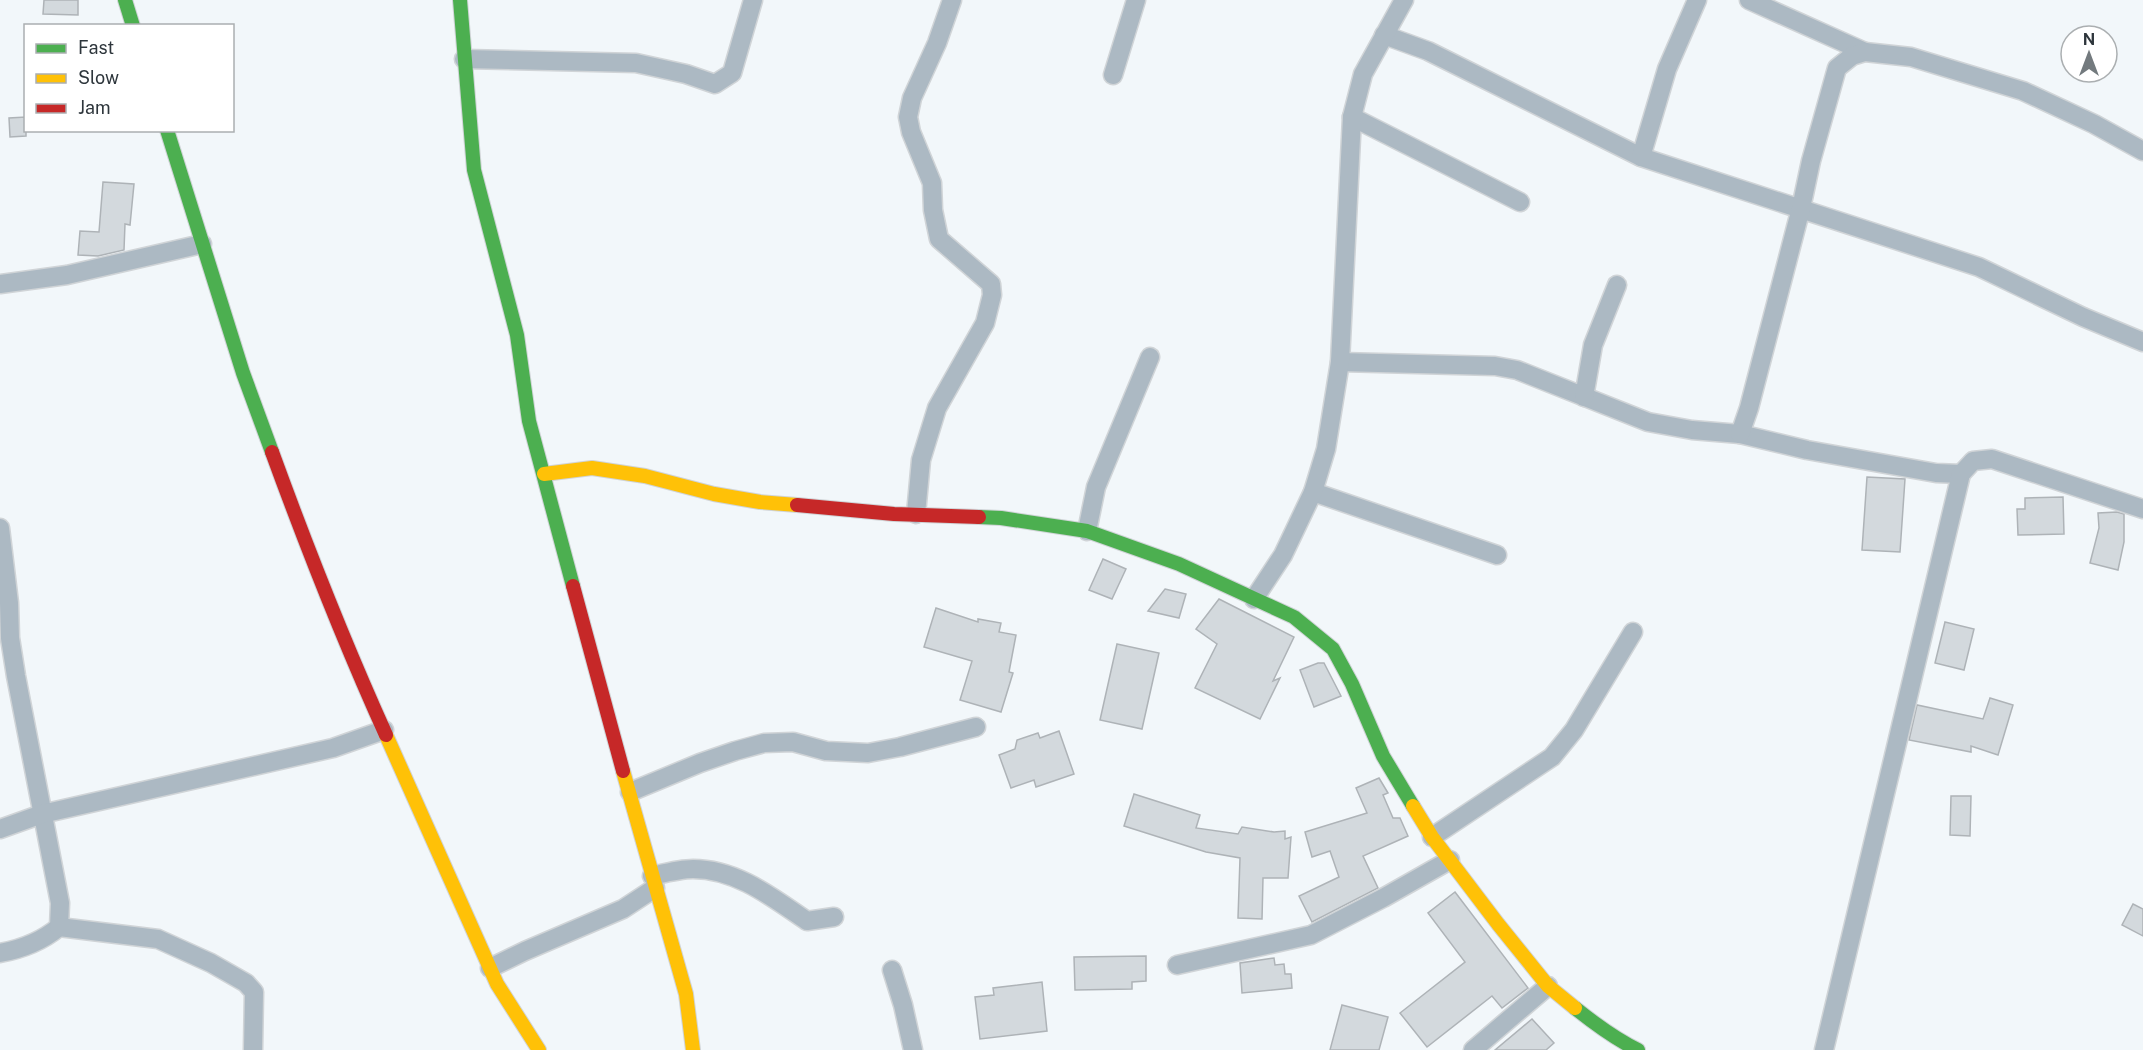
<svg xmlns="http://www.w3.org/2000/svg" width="2143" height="1050" viewBox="0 0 2143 1050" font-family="'Public Sans',sans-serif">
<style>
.building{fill:#d3d9dd;stroke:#aeb3b7;stroke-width:1.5}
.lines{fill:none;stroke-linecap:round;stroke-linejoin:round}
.street-casing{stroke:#d0d4d7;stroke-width:21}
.fast-casing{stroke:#d0d4d7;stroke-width:16}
.slow-casing{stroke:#d0d4d7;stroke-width:16}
.jam-casing{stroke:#d0d4d7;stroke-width:16}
.street{stroke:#acb9c3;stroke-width:18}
.fast{stroke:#4caf50;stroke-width:14}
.slow{stroke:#ffc107;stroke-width:14}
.jam{stroke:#c62828;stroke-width:14}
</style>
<rect width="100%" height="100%" fill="#f2f7fa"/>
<g class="building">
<polygon points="44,0 78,0 78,15 43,14"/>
<polygon points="26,117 26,136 10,137 9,118"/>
<polygon points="103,182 134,184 130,225 125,224 124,250 98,256 78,255 80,231 99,232"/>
<polygon points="1867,477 1905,479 1900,552 1862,550"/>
<polygon points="2063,497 2064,534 2018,535 2017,509 2025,509 2025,498"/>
<polygon points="2117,512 2124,514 2124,542 2118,570 2090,563 2099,528 2098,513"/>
<polygon points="1103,559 1126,569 1112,599 1089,590"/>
<polygon points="1165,589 1186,594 1179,618 1148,611"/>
<polygon points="1219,599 1294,637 1273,681 1280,678 1260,719 1195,688 1217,644 1196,629"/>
<polygon points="936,608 978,622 978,619 1001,623 999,632 1016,635 1009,672 1013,673 1001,712 960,700 972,661 924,647"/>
<polygon points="1945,622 1974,629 1964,670 1935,663"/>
<polygon points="1117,644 1159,653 1142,729 1100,720"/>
<polygon points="1318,663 1324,663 1341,696 1314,707 1300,670"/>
<polygon points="1990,698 2013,705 1998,755 1971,746 1971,752 1909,740 1917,705 1983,719"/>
<polygon points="1059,731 1074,774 1036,787 1034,780 1011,788 999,755 1015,749 1017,740 1038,733 1040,738"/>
<polygon points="1379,778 1388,793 1383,795 1393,818 1400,818 1408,836 1363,856 1378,888 1312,922 1299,896 1339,877 1330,851 1312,857 1305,832 1367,813 1356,788"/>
<polygon points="1134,794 1200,815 1196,828 1238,834 1242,827 1274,832 1285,831 1285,839 1291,837 1288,878 1263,878 1262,919 1238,918 1240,858 1206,852 1124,826"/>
<polygon points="1951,796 1971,796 1970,836 1950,835"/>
<polygon points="1455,892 1528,988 1502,1008 1492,996 1427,1047 1400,1013 1465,962 1428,913"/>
<polygon points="2133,904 2143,909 2143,936 2122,925"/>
<polygon points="1146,956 1146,981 1132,982 1132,989 1075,990 1074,957"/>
<polygon points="1274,958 1275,965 1284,964 1285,974 1291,974 1292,988 1242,993 1240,963"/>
<polygon points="1042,982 1047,1031 980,1039 975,997 994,995 993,988"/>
<polygon points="1342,1005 1388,1017 1379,1050 1330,1050"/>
<polygon points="1532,1019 1554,1043 1546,1050 1495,1050"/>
</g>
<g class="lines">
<g class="street-casing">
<g id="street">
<polyline points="1749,0 1865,52"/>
<polyline points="1384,35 1428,51 1641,157 1979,267 2083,317 2143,342"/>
<polyline points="464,59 636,63 686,74 715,84 732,73 753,0"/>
<polyline points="1113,75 1136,0"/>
<polyline points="1352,117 1520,202"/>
<polyline points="1641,157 1667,69 1697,0"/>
<polyline points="0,284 67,275 202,244"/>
<polyline points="1340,362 1495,366 1517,370 1648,422 1692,430 1740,434 1807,450 1936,473 1961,474"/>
<polyline points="1584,397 1593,345 1617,285"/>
<polyline points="1740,434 1749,408 1801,208 1811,161 1837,68 1852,56 1865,52 1911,57 2023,91 2094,124 2143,151"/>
<polyline points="1313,492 1497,555"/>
<polyline points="916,514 921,460 937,408 985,323 992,295 991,284 939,239 933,210 932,183 911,132 908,117 912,98 937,43 952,0"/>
<path d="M 0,528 L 9,603 L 10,638 L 16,676 L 60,903 L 59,927 C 41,942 22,949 0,953"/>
<polyline points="1087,531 1096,487 1150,357"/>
<polyline points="1254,599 1283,555 1313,492 1326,449 1340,362 1352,117 1363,74 1404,0"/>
<polyline points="630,792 700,763 735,751 764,743 793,742 826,751 868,753 900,747 976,727"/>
<polyline points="0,829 42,814 333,748 384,730"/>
<polyline points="1432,837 1552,757 1574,730 1633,632"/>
<path d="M 652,876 C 665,873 680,869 693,869 C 737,869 773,898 807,921 L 834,917"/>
<polyline points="59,927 158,939 211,963 246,983 254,992 253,1050"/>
<polyline points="1177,965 1311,935 1383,898 1450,860"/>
<polyline points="490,968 525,951 623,909 655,888"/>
<polyline points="892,970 903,1005 913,1050"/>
<polyline points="1473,1050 1548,986"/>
<polyline points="1824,1050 1961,474 1973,461 1992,459 2143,509"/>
</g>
</g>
<g class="fast-casing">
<g id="fast">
<polyline points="125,0 133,26"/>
<polyline points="460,0 474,170 517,335 529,421 573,586"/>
<polyline points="167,130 243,373 272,452"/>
<polyline points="979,517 1001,518 1087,531 1179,564 1294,617 1333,649 1352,684 1383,756 1413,806"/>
<path d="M 1575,1008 C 1595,1024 1615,1039 1638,1050"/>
</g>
</g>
<g class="slow-casing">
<g id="slow">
<polyline points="544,474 592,468 645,476 714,494 760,502 797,505"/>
<polyline points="386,735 497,984 539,1050"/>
<polyline points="623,771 686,994 693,1050"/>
<polyline points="1413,806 1432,837 1498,924 1548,986 1575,1008"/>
</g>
</g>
<g class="jam-casing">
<g id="jam">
<path d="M 272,452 C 307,548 344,642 386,735"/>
<polyline points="797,505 894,514 979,517"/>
<polyline points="573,586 623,771"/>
</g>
</g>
<use href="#street" class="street"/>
<use href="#fast" class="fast"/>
<use href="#slow" class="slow"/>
<use href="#jam" class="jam"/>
</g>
<rect x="24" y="24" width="210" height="108" fill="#ffffff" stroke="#abafb1" stroke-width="1.5"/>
<rect x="36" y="44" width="30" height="9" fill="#4caf50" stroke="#abafb1" stroke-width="1.5"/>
<text x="78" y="54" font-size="18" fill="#2e363c">Fast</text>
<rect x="36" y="74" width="30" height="9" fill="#ffc107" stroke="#abafb1" stroke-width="1.5"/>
<text x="78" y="84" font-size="18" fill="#2e363c">Slow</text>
<rect x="36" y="104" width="30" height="9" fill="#c62828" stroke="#abafb1" stroke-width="1.5"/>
<text x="78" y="114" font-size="18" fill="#2e363c">Jam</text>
<g transform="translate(2089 54)"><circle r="28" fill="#ffffff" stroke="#abafb1" stroke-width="1.5"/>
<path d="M0-4.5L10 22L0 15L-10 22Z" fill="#737a7e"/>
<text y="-9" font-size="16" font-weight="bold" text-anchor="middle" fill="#2e363c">N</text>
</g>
</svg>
